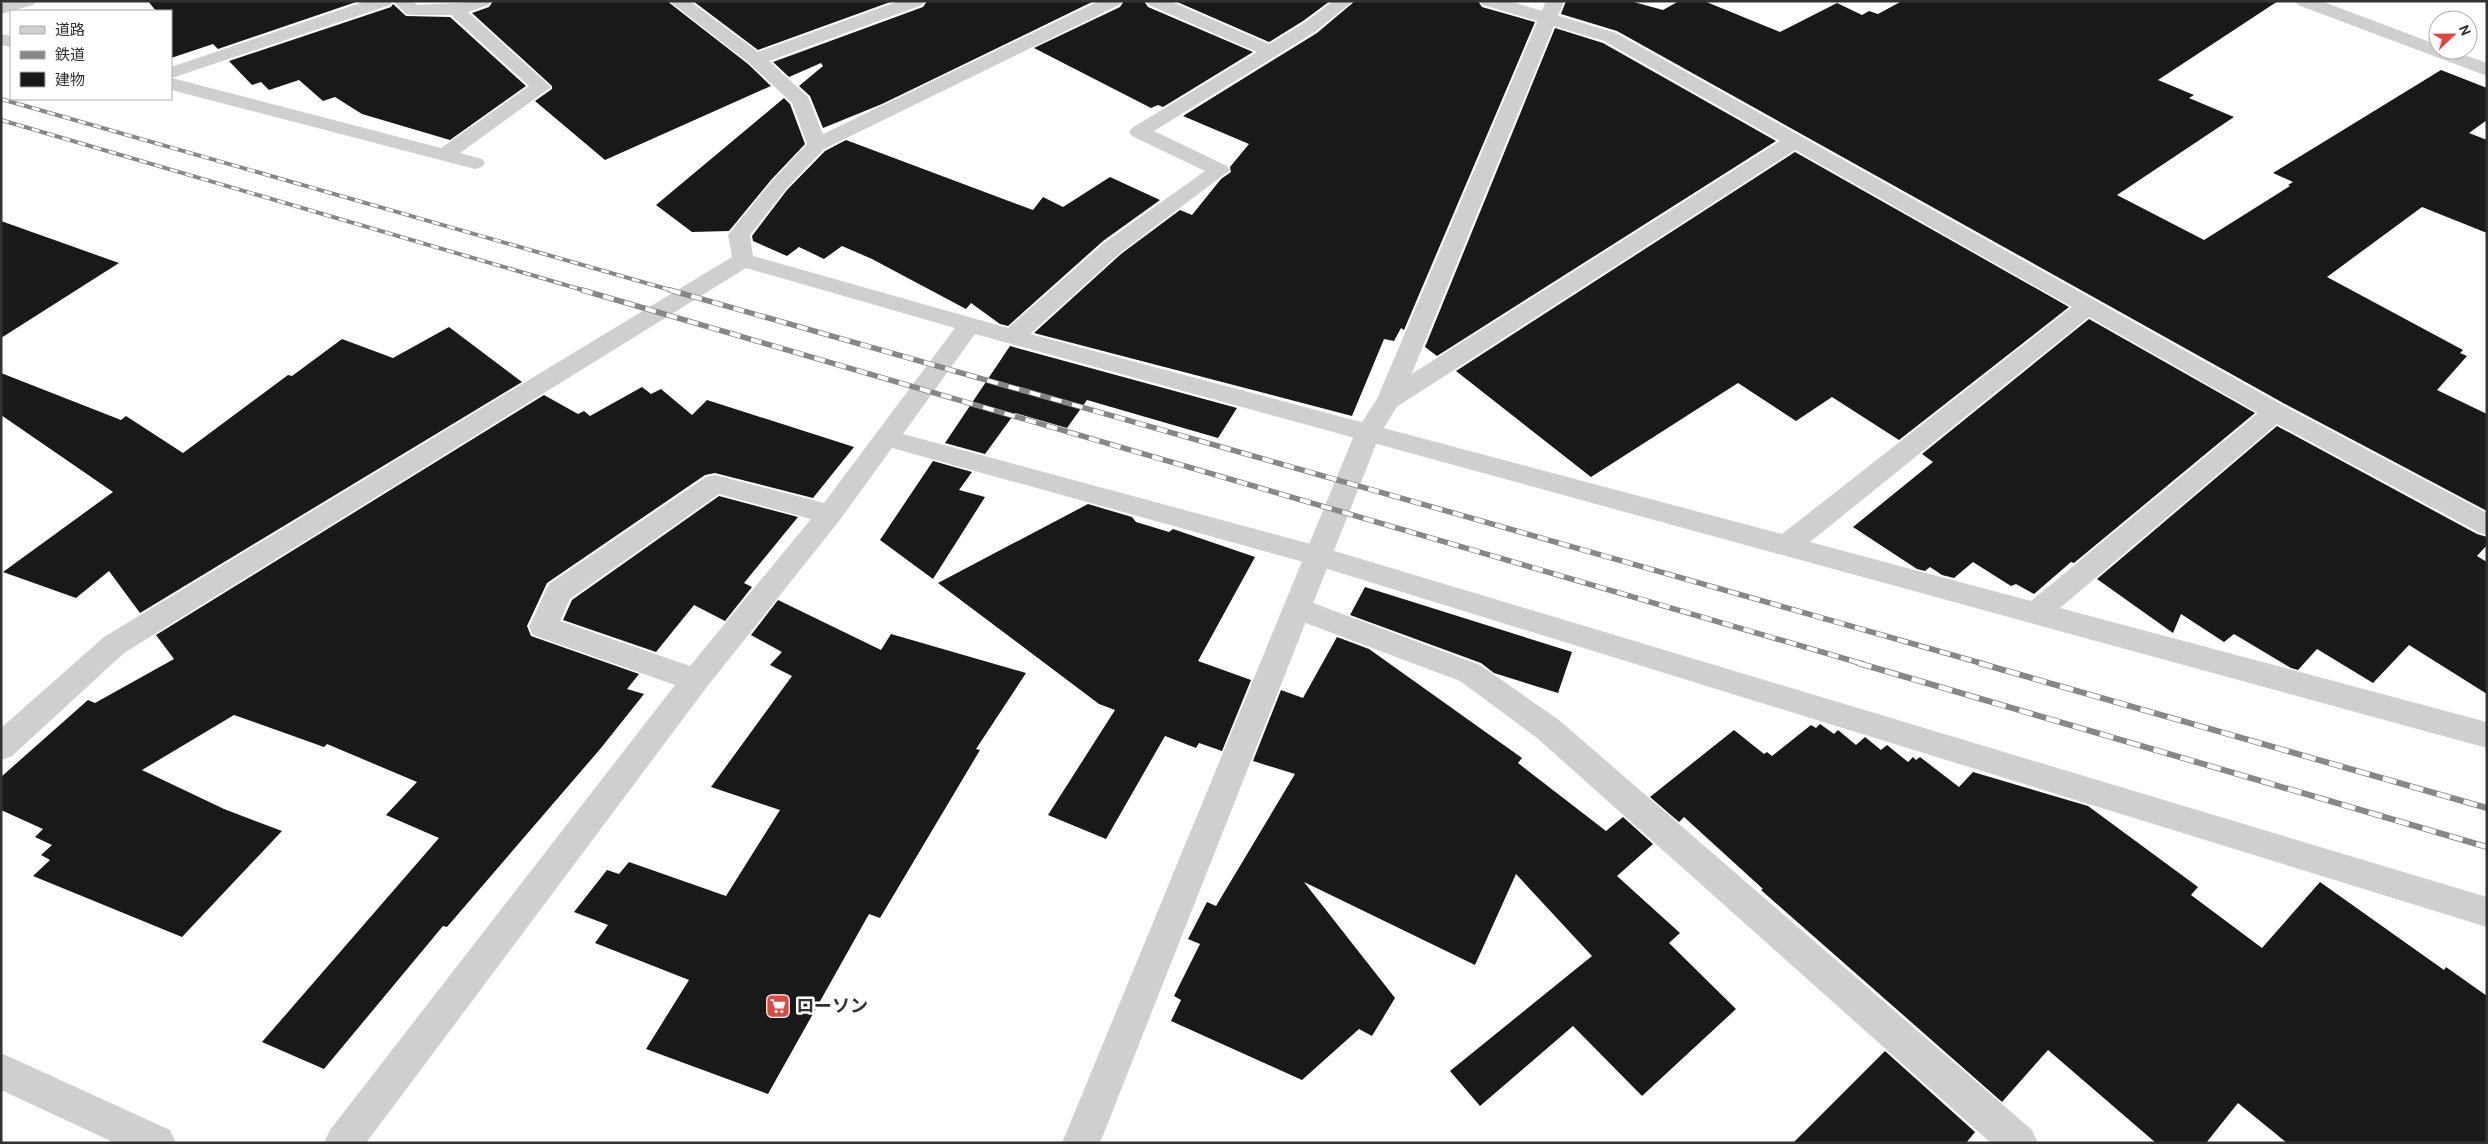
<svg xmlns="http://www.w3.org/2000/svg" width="2488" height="1144" viewBox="0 0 2488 1144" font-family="Cabin,'Noto Sans JP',sans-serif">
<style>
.building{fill:#191919}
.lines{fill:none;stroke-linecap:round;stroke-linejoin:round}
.minor{fill:#cfcfcf;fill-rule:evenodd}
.tertiary{fill:#cfcfcf;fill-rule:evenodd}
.rail-far2-casing{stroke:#878787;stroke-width:4}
.rail-far1-casing{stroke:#878787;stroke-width:5.5}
.rail-casing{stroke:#878787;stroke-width:6}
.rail-far2{stroke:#fff;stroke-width:2.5;stroke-dasharray:8;stroke-linecap:butt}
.rail-far1{stroke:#fff;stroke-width:4;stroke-dasharray:11;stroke-linecap:butt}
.rail{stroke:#fff;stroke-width:4.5;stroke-dasharray:14;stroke-linecap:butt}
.labels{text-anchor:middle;stroke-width:5;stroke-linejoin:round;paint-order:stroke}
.near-poi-label{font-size:18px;font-weight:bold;fill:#323232;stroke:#fff;text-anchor:start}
</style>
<rect width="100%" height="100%" fill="#fff"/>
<g class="building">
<polygon points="148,1 359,1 218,49 213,44 171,58 171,11 156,11"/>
<polygon points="493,1 667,1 748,64 771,86 605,160 535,101 552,89 552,86 472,13 489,7"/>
<polygon points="693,1 893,1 758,50"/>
<polygon points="927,1 1094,1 882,104 823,128 810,96 799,86 823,66 821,63 789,77 773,62 923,7"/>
<polygon points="1124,1 1144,1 1148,7 1253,52 1163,107 1158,105 1151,108 1034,48 1120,7"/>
<polygon points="1175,1 1330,1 1303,21 1269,42"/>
<polygon points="1355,1 1478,1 1482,7 1535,22 1404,330 1401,328 1394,341 1384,339 1352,416 1034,333 1121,254 1180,210 1192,215 1221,179 1231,172 1230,167 1249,144 1183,116 1317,33"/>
<polygon points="1566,1 1630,1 1663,10 1679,1 1704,1 1780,32 1837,3 1862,15 1869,11 1878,14 1902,1 2278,1 2158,80 2194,95 2189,98 2234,117 2117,195 2204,240 2290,186 2288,185 2293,182 2273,173 2441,70 2487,88 2487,120 2469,133 2487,140 2487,233 2422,207 2327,277 2463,350 2460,353 2467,356 2437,390 2487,414 2487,511 2285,404 1617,31 1561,14"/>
<polygon points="393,4 406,16 450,17 526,86 450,140 362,114 335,97 323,101 299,80 269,90 261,82 252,85 229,61 391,7"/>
<polygon points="1555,28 1603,43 1776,141 1437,356 1425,347"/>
<polygon points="784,98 790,104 805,144 771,180 729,231 692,232 656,205"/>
<polygon points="846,140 1033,210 1043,197 1063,207 1110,177 1160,200 1103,241 1008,326 1000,324 971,303 966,309 872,259 842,246 824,259 799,247 787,256 753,241 752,236 787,190 825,151"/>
<polygon points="1795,152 2069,307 1899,440 1832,397 1796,421 1738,383 1591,477 1456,371"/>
<polygon points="1,221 119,263 1,338"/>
<polygon points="2089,319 2255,413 2074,563 2071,562 2034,594 2016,584 2011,586 1973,562 1954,578 1942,575 1930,567 1925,571 1917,569 1853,527 1933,462 1922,454"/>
<polygon points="449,327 522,382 140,613 109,571 76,598 3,572 113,492 1,415 1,373 121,420 126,416 183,453 288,375 292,376 342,339 393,358"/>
<polygon points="1010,346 1237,408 1218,438 1087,400 1067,428 1015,413 985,454 945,443"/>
<polygon points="642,387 651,394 661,389 692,415 707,400 854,447 813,498 715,473 705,475 547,583 527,626 531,636 639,674 627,689 644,694 601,748 447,927 443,926 324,1069 262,1042 439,838 386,815 417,782 327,744 324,747 234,715 142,770 224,809 282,831 182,937 33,876 50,860 41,855 52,845 35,837 43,829 1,810 1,777 88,700 95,703 174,659 156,635 544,395 578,414 584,411 590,416"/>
<polygon points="2277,426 2477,534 2487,537 2487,545 2477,556 2487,562 2487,694 2409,645 2373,683 2317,649 2298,670 2291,668 2234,634 2224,642 2181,614 2173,633 2097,579"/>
<polygon points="933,461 972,472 959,490 985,497 933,579 880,540"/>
<polygon points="719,496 798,517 744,583 752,587 725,621 694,605 656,652 563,620 572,600"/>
<polygon points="1088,504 1132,517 1136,522 1169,532 1173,529 1255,557 1198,661 1251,680 1222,751 1199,743 1196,748 1165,736 1106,839 1048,815 1115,710 1099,704 938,583"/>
<polygon points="1365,587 1572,652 1558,693 1494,673 1481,663 1350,615"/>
<polygon points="778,600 881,650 891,634 1026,673 976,749 980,750 880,918 869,914 768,1094 646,1049 689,980 595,943 608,925 574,912 607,870 619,874 629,862 726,896 780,810 711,787 792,676 770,665 782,652 751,635"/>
<polygon points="1337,637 1369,649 1522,758 1518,763 1606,831 1623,817 1653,844 1617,876 1680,933 1669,943 1736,1009 1642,1096 1573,1026 1480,1106 1450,1071 1592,956 1516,874 1475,965 1304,882 1395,998 1372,1036 1359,1029 1302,1080 1171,1021 1181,1000 1174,996 1200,944 1188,939 1207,902 1216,906 1295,774 1253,761 1281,690 1303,698"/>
<polygon points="1820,724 1834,734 1838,730 1856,745 1865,737 1881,750 1887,745 1908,762 1913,757 1916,760 1920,757 1959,787 1973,772 2088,806 2198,887 2191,895 2262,948 2320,882 2444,970 2446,967 2487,996 2487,1143 2287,1143 2238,1103 2206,1143 2156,1143 2048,1050 2002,1102 1761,890 1763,889 1684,817 1679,822 1650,797 1734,730 1764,754 1767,752 1772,756 1811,725 1816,728"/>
<polygon points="1885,1051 1975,1132 1966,1143 1793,1143"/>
</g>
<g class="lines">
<g class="minor">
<polygon points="366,1 393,1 390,5 172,78 441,148 529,86 451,15 412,15 406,14 393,1 413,1 417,5 491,1 488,5 468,12 551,87 460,153 482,159 485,163 482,167 475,169 171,90 171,67"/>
<path d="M 669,1 L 690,1 L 758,52 L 899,1 L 925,1 L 922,5 L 769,61 L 808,97 L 823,134 L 1099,1 L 1122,1 L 1119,5 L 824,149 L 786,189 L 750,235 L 753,256 L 1008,328 L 1104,243 L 1205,171 L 1132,136 L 1129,132 L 1132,128 L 1257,52 L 1149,5 L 1146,1 L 1170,1 L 1269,44 L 1304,23 L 1333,1 L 1353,1 L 1316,31 L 1154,131 L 1227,166 L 1230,170 L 1120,253 L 1030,334 L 1782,534 L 2072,307 L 1795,150 L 1398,406 L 1389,408 L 1380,406 L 1377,400 L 1380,394 L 1780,141 L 1604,41 L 1483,5 L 1480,1 L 1509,1 L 1616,33 L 2284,406 L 2487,513 L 2487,535 L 2478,532 L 2277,424 L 2060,608 L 2487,722 L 2487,748 L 975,334 L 903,434 L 1318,546 L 2487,897 L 2487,927 L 1318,566 L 892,448 L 839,521 L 706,688 L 366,1143 L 324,1143 L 330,1130 L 675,685 L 533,635 L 529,627 L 549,584 L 706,477 L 715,475 L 824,503 L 955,328 L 746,268 L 124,653 L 12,756 L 1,760 L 1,728 L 104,637 L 732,257 L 728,235 L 772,181 L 807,144 L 792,103 L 749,63 ZM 2089,317 L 2258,413 L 2031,601 L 1810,542 ZM 719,494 L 811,519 L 690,666 L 560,621 L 570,599 Z"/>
<polygon points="1,34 11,36 11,47 1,45"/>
<polygon points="1297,597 1480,665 1559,720 2032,1130 2038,1143 1991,1143 1537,738 1460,681 1287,616 1283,608 1287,600"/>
</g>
<g class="tertiary">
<polygon points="8,1 36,1 33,5 1,14 1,3"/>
<polygon points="1546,1 1564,1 1401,400 1380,434 1100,1143 1062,1143 1355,433 1377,399"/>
<polygon points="2295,1 2321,1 2438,45 2438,50 2451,50 2487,63 2487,76 2298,5"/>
<polygon points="1,1053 170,1130 176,1143 115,1143 1,1090"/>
</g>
<g class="rail-far2-casing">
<g id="rail-far2">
<polyline points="1,99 674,291"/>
<polyline points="1,120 586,291"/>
</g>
</g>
<g class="rail-far1-casing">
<g id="rail-far1">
<polyline points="582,290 1863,664"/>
<polyline points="670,290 1984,664"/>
</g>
</g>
<g class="rail-casing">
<g id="rail">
<polyline points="1858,663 2487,847"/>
<polyline points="1979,663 2487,808"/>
</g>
</g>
<use href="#rail-far2" class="rail-far2"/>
<use href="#rail-far1" class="rail-far1"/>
<use href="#rail" class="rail"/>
</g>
<defs>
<g id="supermarket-square" transform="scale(1.25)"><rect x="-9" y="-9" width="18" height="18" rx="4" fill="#de493f" stroke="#fff"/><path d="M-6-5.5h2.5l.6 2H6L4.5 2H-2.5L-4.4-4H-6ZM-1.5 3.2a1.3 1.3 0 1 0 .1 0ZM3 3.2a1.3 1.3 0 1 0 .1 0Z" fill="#fff"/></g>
</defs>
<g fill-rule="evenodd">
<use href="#supermarket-square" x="778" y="1006"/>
</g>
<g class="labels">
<g class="near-poi-label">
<text x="796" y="1012">ローソン</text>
</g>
</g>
<rect width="2488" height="1144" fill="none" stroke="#323232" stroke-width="5"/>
<rect x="10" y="10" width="162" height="90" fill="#ffffff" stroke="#adadad"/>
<rect x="20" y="26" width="25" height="8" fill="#cfcfcf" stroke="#adadad"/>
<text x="55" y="35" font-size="15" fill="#323232">道路</text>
<rect x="20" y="51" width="25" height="8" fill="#878787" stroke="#adadad"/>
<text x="55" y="60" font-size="15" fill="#323232">鉄道</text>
<rect x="20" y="72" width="25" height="15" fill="#191919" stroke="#adadad"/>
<text x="55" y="85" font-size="15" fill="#323232">建物</text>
<g transform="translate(2453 35) rotate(68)"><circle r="24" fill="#ffffff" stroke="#adadad"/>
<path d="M0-4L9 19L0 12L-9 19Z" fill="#de493f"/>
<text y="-8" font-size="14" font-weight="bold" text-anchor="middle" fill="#323232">N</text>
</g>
</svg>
